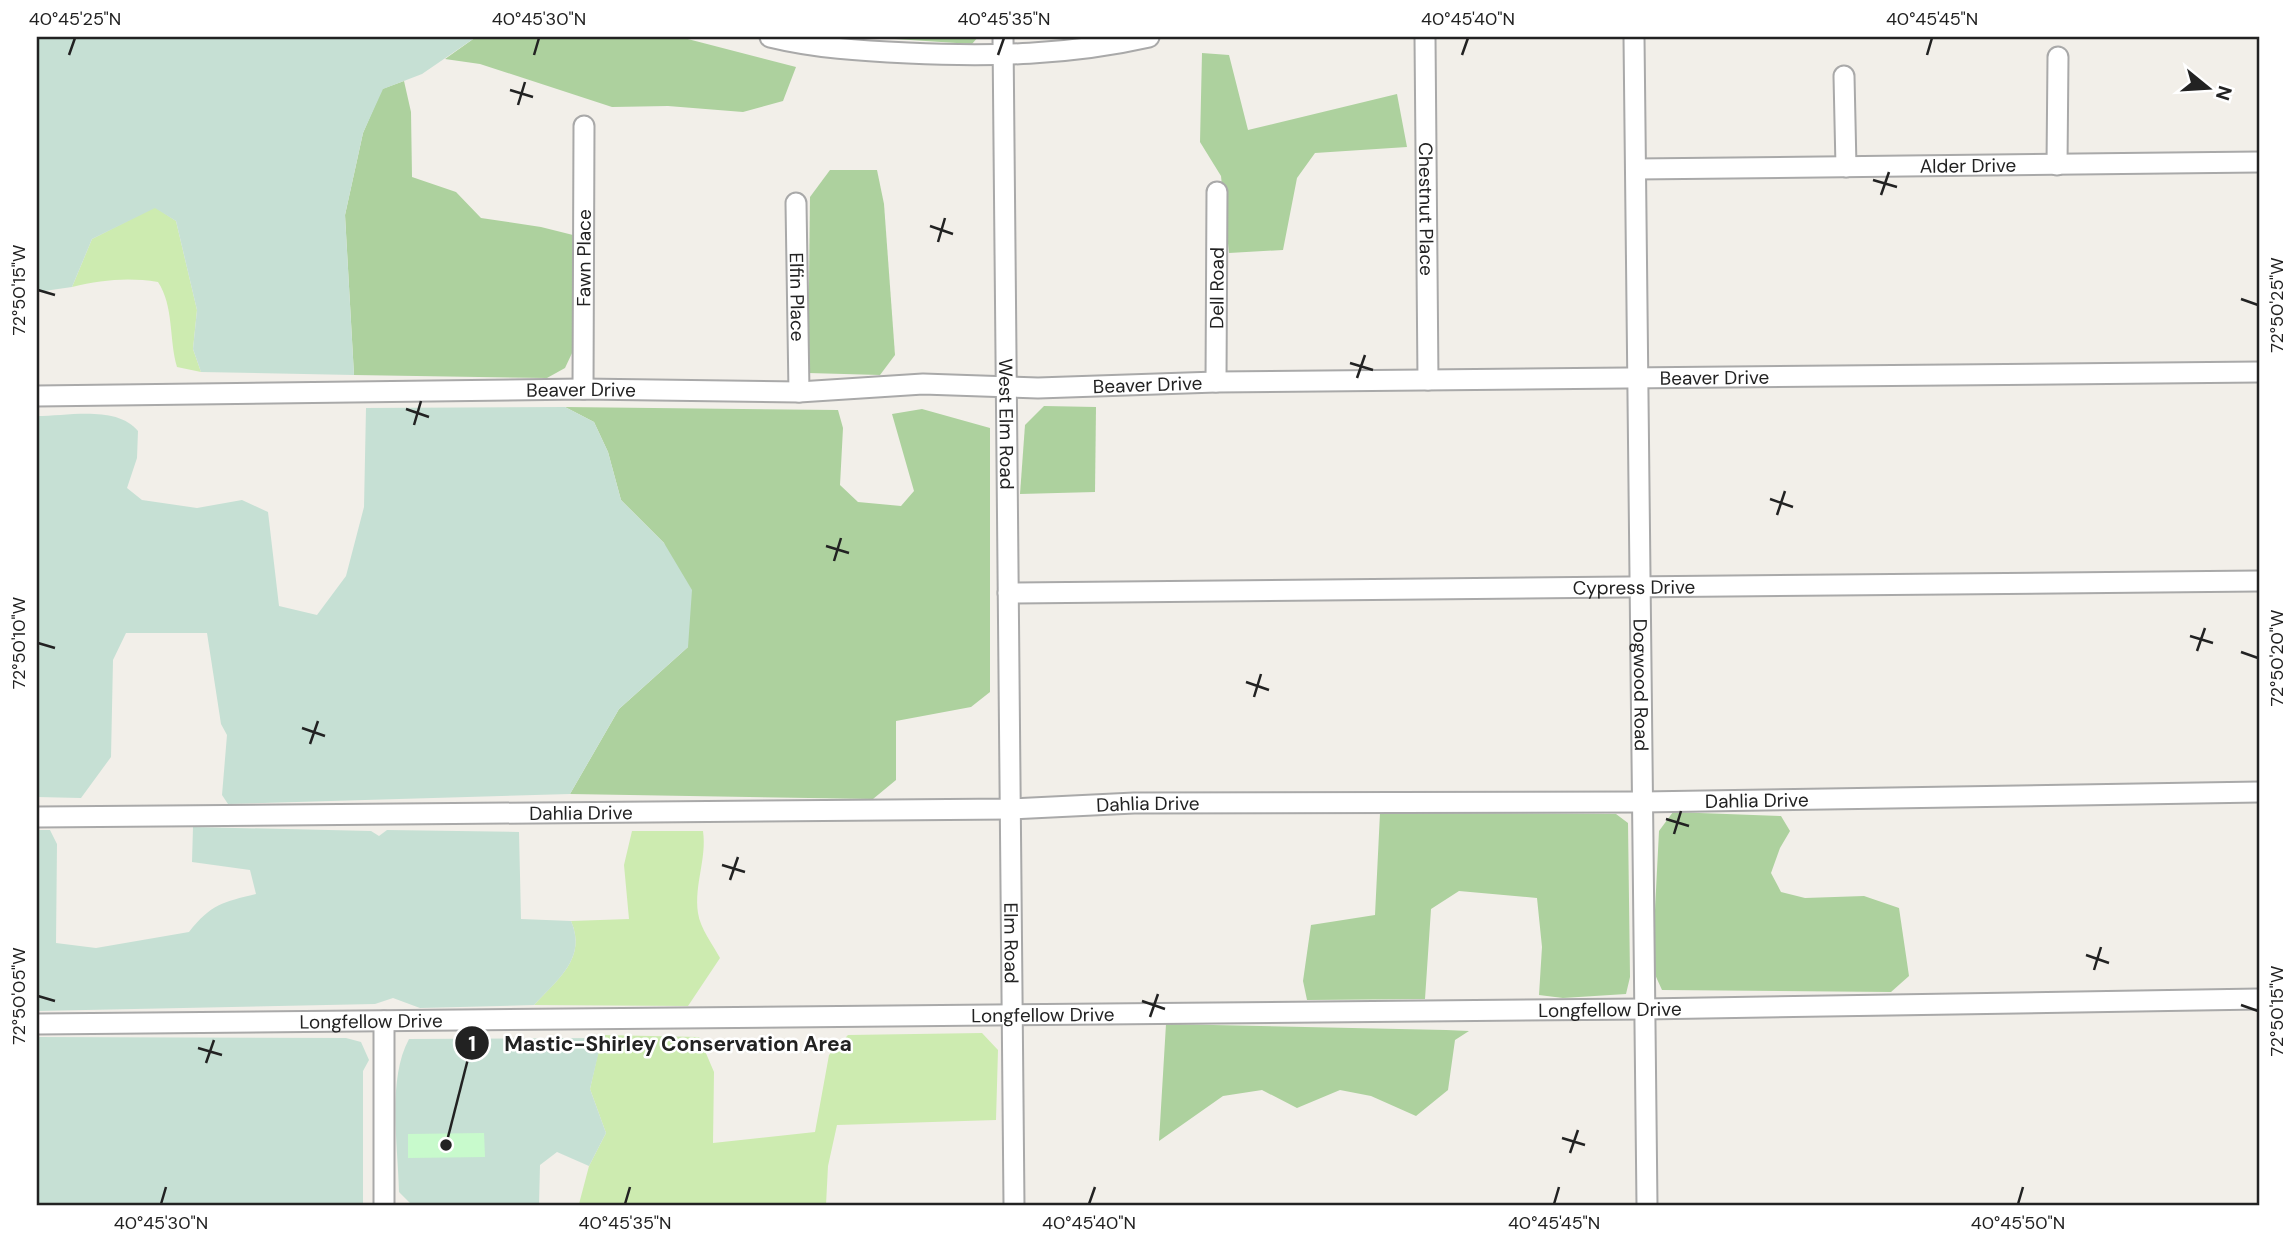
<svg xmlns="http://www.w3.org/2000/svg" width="2296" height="1242" viewBox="0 0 2296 1242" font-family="'DM Sans',sans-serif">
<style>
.grass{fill:#cdebb0}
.forest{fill:#add19e}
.wetland{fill:#c6e0d4}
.park{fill:#c8facc}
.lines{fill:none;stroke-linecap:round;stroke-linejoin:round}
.street-casing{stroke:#a9a9a9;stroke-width:23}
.street{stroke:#fff;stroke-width:19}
.ticks{fill:none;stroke:#222;stroke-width:2.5}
.labels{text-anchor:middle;stroke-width:5;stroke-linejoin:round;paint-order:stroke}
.street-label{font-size:19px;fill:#222;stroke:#fff}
.leader{fill:none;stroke:#222;stroke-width:2.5}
.callout-dot{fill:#222;stroke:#fff;stroke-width:2.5}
.mark-label{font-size:21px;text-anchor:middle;font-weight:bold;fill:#fff}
.callout-label{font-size:21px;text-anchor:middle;font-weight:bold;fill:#222;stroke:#fff;stroke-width:5;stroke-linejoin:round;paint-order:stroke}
.neatline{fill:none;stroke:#222;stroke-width:2.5}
.ticks-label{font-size:18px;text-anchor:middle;fill:#222}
</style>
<rect width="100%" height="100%" fill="#f2efe9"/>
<g class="grass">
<path d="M 155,207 L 176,221 L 197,310 L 193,349 L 201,372 L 177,367 C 169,340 174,306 158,282 C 127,277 102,280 72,287 L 92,239 Z"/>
<path d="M 632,831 L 703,831 C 707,859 694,884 698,913 C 700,928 713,945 720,958 L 688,1006 L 534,1005 C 558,979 587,958 571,921 L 629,919 L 624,865 Z"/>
<polygon points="982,1033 998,1050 996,1120 837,1125 828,1166 826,1205 579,1204 589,1166 606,1133 590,1089 602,1035 699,1037 714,1072 713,1143 815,1132 829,1055 848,1035"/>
</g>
<g class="forest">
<polygon points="476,37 680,37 796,67 783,101 743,112 668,106 612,107 480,64 445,59"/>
<polygon points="864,37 978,37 972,44"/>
<polygon points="1202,53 1229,55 1248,130 1397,94 1407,147 1315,153 1297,178 1283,250 1229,253 1221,176 1200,142"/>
<polygon points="404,81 411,112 412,177 456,192 481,218 541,227 573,235 573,351 565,368 547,378 354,375 345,215 363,133 382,89"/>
<polygon points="830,170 877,170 884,204 895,355 880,375 808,373 810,197"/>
<polygon points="1044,406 1096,407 1095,492 1020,494 1025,425"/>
<polygon points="565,407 838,410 843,428 840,485 858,502 901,506 914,491 892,414 922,409 990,428 990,692 971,707 896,721 896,780 873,799 570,794 619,709 688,647 664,543 621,500 608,452 594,422"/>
<polygon points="1673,812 1781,816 1790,831 1780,848 1771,873 1781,892 1805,898 1864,896 1899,908 1909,976 1891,992 1662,990 1652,968 1659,831"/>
<polygon points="1380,813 1616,814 1628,823 1630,977 1626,994 1563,998 1539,995 1542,947 1537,898 1459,891 1431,909 1425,999 1307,1000 1303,981 1311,925 1375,915"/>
<polygon points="1166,1024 1446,1030 1469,1031 1455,1040 1448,1090 1416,1116 1371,1096 1340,1090 1297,1108 1262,1090 1223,1096 1159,1141"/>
</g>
<g class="wetland">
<polygon points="37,37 476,37 422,74 383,89 363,133 345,215 354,375 201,372 193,349 197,310 176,221 155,208 92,239 72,287 37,292"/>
<path d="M 565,407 L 594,422 L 608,452 L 621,500 L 664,543 L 692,590 L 688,647 L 619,709 L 570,794 L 228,804 L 222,795 L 227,735 L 221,724 L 207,633 L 126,633 L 113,660 L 111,757 L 81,798 L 37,797 L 37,416 C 68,416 117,405 138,431 L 137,458 L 127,488 L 142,500 L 197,508 L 242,500 L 268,512 L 279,606 L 317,615 L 346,576 L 364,507 L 366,408 Z"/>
<path d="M 193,827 L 371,831 L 379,836 L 387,830 L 519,832 L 521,919 L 571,921 C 587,958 558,979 534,1005 L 420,1008 L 393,998 L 375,1004 L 37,1011 L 37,830 L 50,830 L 57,844 L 56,943 L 96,948 L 189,932 C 211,904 223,902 256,894 L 250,870 L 192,862 Z"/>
<polygon points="37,1037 346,1038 361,1042 369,1060 363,1071 363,1205 37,1205"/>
<path d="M 602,1038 L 590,1089 L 606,1133 L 589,1166 L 557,1152 L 540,1165 L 539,1205 L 412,1205 L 399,1192 C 398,1146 387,1079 409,1039 Z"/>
</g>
<polygon class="park" points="484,1133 485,1157 408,1158 408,1134"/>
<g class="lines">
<g class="street-casing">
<g id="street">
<path d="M 770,37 C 815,48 862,51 908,53 C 990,57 1070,55 1149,37"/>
<path id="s1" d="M 1003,37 L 1014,1205"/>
<path id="s2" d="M 1425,37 L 1428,380"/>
<path id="s3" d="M 1634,37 L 1647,1205"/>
<polyline points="1844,76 1846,167"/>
<polyline points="2057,165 2058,57"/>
<path id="s4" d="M 1636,169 L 2259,162"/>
<path id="s5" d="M 796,203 L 799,392"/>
<path id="s6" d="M 1216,382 L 1217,192"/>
<path id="s7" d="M 583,389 L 584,126"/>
<path id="s8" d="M 37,396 L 583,389 L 799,392 L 923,384 L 1038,388 L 1216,382 L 2259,372"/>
<path id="s9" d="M 1008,593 L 2259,581"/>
<path id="s10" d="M 37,817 L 1010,809 L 1134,803 L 1643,802 L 2259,792"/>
<polyline points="384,1021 384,1205"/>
<path id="s11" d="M 37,1024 L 1644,1009 L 2259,999"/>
</g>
</g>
<use href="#street" class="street"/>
</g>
<path class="ticks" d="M 69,55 L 75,38M 534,55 L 539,38M 998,55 L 1004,38M 1462,55 L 1468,38M 1927,55 L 1932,38M 510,90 L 533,97M 518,105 L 525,82M 1873,180 L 1897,187M 1881,195 L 1889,172M 930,226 L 953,234M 938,242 L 945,218M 38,290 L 55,295M 2241,299 L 2258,305M 1350,363 L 1373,370M 1357,378 L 1365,355M 406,409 L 429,417M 414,425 L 421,401M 1770,499 L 1793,507M 1777,515 L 1785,491M 826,546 L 849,553M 834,561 L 841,538M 2190,636 L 2213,643M 38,643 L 55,648M 2197,651 L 2205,628M 2241,652 L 2258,658M 1246,682 L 1269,690M 1254,697 L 1261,674M 302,728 L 325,736M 310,744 L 318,721M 1666,819 L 1689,826M 1674,834 L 1681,811M 722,865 L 745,872M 730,880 L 738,857M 2086,955 L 2109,963M 2094,970 L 2101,947M 38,996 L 55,1001M 1142,1001 L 1165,1009M 2241,1005 L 2258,1011M 1150,1017 L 1158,994M 198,1048 L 222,1055M 206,1063 L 214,1040M 1562,1138 L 1585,1145M 1570,1153 L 1578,1130M 161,1204 L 166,1187M 625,1204 L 630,1187M 1089,1204 L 1095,1187M 1554,1204 L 1559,1187M 2018,1204 L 2023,1187"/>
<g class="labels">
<g class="street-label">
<text dy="7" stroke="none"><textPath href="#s4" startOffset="332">Alder Drive</textPath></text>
<text dy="7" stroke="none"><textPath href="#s2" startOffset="172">Chestnut Place</textPath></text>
<text dy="7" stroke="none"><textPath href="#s7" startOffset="131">Fawn Place</textPath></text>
<text dy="7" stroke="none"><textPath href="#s6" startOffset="94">Dell Road</textPath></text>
<text dy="7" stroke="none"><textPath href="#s5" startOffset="94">Elfin Place</textPath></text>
<text dy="7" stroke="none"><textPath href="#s8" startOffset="1678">Beaver Drive</textPath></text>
<text dy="7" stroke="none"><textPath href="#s8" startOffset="1111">Beaver Drive</textPath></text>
<text dy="7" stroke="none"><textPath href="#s8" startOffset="544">Beaver Drive</textPath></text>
<text dy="7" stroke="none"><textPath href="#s1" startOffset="387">West Elm Road</textPath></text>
<text dy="7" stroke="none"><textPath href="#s9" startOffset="626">Cypress Drive</textPath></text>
<text dy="7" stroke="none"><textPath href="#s3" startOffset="648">Dogwood Road</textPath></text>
<text dy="7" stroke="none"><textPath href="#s10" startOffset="1720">Dahlia Drive</textPath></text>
<text dy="7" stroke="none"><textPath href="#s10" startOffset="1111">Dahlia Drive</textPath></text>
<text dy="7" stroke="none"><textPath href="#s10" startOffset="544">Dahlia Drive</textPath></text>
<text dy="7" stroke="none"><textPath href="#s1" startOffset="906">Elm Road</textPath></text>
<text dy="7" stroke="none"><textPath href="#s11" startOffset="1573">Longfellow Drive</textPath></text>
<text dy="7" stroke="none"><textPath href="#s11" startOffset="1006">Longfellow Drive</textPath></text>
<text dy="7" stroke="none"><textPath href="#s11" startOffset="334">Longfellow Drive</textPath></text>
</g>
</g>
<path class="leader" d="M446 1145L472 1043"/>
<g class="callout-dot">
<circle cx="446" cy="1145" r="7"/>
<circle cx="472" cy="1043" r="18"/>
</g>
<g class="mark-label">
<text x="472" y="1051">1</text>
</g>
<g class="callout-label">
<text x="678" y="1051">Mastic-Shirley Conservation Area</text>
</g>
<rect width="2296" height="1242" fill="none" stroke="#ffffff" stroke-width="77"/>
<g transform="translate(2208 88) rotate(108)" stroke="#ffffff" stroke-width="5" paint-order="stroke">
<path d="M0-5L12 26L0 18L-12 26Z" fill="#222222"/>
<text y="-10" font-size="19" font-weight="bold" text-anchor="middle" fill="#222222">N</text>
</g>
<rect x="38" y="38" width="2220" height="1166" class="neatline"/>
<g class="ticks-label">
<text x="75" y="25">40°45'25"N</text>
<text x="539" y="25">40°45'30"N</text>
<text x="1004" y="25">40°45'35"N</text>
<text x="1468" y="25">40°45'40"N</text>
<text x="1932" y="25">40°45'45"N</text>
<text transform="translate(19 290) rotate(-90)" y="6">72°50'15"W</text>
<text transform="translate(2277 305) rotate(-90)" y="6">72°50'25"W</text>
<text transform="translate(19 643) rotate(-90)" y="6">72°50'10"W</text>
<text transform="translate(2277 658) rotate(-90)" y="6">72°50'20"W</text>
<text transform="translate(19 996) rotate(-90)" y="6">72°50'05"W</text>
<text transform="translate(2277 1011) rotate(-90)" y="6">72°50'15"W</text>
<text x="161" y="1229">40°45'30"N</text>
<text x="625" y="1229">40°45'35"N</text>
<text x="1089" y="1229">40°45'40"N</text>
<text x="1554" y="1229">40°45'45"N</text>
<text x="2018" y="1229">40°45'50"N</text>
</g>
</svg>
